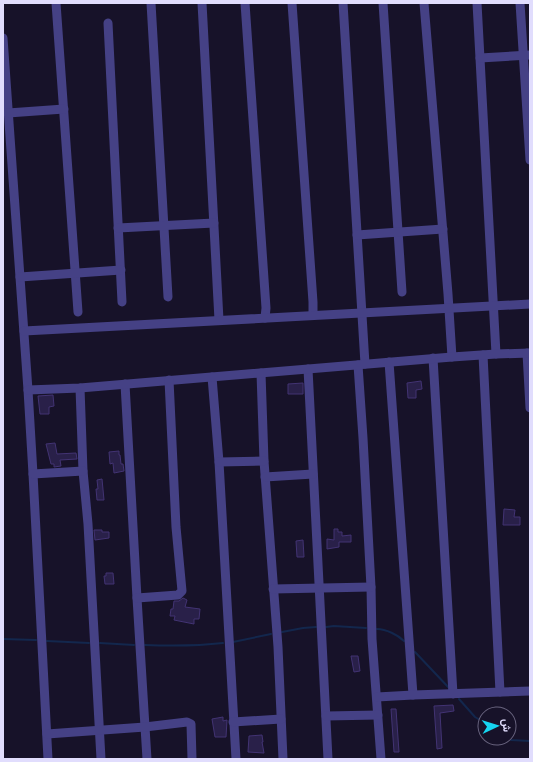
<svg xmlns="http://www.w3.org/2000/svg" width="533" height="762" viewBox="0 0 533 762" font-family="Inter,Vazirmatn,sans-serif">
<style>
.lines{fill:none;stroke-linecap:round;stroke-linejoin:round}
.stream{stroke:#13274d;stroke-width:2}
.building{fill:#292049;stroke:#423373}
.minor{stroke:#454185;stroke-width:9}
</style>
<rect width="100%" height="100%" fill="#171229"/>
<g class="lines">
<g class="stream">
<polyline points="326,627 334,626 366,628"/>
<path d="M 377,629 C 386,629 398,635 404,641"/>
<polyline points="282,632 303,628 316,627"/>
<polyline points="3,639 36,640"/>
<polyline points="47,641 89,643"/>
<polyline points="233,642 271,634"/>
<polyline points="100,643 134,645"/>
<path d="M 145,645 C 172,646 197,646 223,643"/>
<polyline points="415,652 450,689"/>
<polyline points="459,699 475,717 485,723"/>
<polyline points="508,738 511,740 530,741"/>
</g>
</g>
<g class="building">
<polygon points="421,381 422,389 416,390 416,398 408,398 407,383"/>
<polygon points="303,383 303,394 288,394 288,384"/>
<polygon points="53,395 54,406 49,407 49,414 40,414 38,396"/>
<polygon points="55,443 57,454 76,453 77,459 60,460 61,466 54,467 54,464 51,464 46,444"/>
<polygon points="119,451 119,455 120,455 121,464 123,464 124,471 114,473 113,463 110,464 109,452"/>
<polygon points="102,479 104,500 97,500 96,489 98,489 97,480"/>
<polygon points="504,509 515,510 514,517 520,517 520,525 503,525"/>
<polygon points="334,529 338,529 338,532 342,532 342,536 351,535 351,542 339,542 339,547 327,549 327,539 334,540"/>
<polygon points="94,530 102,530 102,532 109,532 109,538 95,540"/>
<polygon points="303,540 304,557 297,557 296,541"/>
<polygon points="106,573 113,573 114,584 105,584 104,576 106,576"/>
<polygon points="183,598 187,600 185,607 200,609 199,619 194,619 194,624 174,620 175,616 170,616 171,609 173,609 174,601 179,601"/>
<polygon points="351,656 358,656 360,671 354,672"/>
<polygon points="453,705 454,711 440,713 442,748 437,749 434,706"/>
<polygon points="391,709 396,709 399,752 394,752"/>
<polygon points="223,717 223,721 227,720 226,737 215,737 212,719"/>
<polygon points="262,735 263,742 262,742 264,753 248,752 249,736"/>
</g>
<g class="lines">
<g class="minor">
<polyline points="56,3 78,312"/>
<polyline points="151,3 168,297"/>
<polyline points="202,3 219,320"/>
<polyline points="245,3 266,308 265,318"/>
<polyline points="292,3 313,302 313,315"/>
<polyline points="343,3 365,364"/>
<polyline points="383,3 402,292"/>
<polyline points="424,3 448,294 452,357"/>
<polyline points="477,3 496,354"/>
<polyline points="520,3 530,160"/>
<polyline points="108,23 122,302"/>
<polyline points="3,38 28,390 33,474 48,759"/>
<polyline points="480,58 530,55"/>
<polyline points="8,113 64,109"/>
<polyline points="118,228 214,223"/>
<polyline points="357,235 443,229"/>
<polyline points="20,277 121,270"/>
<polyline points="24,331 530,304"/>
<polyline points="527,353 530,408"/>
<polyline points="483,355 500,692"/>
<polyline points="433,358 453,694"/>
<polyline points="389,362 413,695"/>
<polyline points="358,365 363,438 371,587 372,639 381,759"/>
<polyline points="308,369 328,759"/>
<polyline points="261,373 264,461 278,647 283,759"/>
<polyline points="212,377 219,462 236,759"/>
<polyline points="125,384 137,598 147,759"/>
<polyline points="80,388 83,471 88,524 101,759"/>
<polyline points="28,390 80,388 452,357 496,354 530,353"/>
<polyline points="219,462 264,461"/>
<polyline points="33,474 83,471"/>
<polyline points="265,477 313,474"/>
<polyline points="273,589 371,587"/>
<polyline points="137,598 178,595 182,591 176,527 169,380"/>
<polyline points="377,697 413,695 530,691"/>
<polyline points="326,716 378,715"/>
<polyline points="233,722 281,719"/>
<polyline points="47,734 145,727 187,722 191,724 192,759"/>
</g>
</g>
<rect width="533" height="762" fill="none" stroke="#e1ddfd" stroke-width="8"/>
<g transform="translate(497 726) rotate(86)"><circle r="19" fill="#171229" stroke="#68637e"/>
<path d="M0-3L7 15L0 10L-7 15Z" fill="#16d4f0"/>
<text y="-6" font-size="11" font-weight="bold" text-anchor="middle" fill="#e1ddfd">ش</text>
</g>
</svg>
